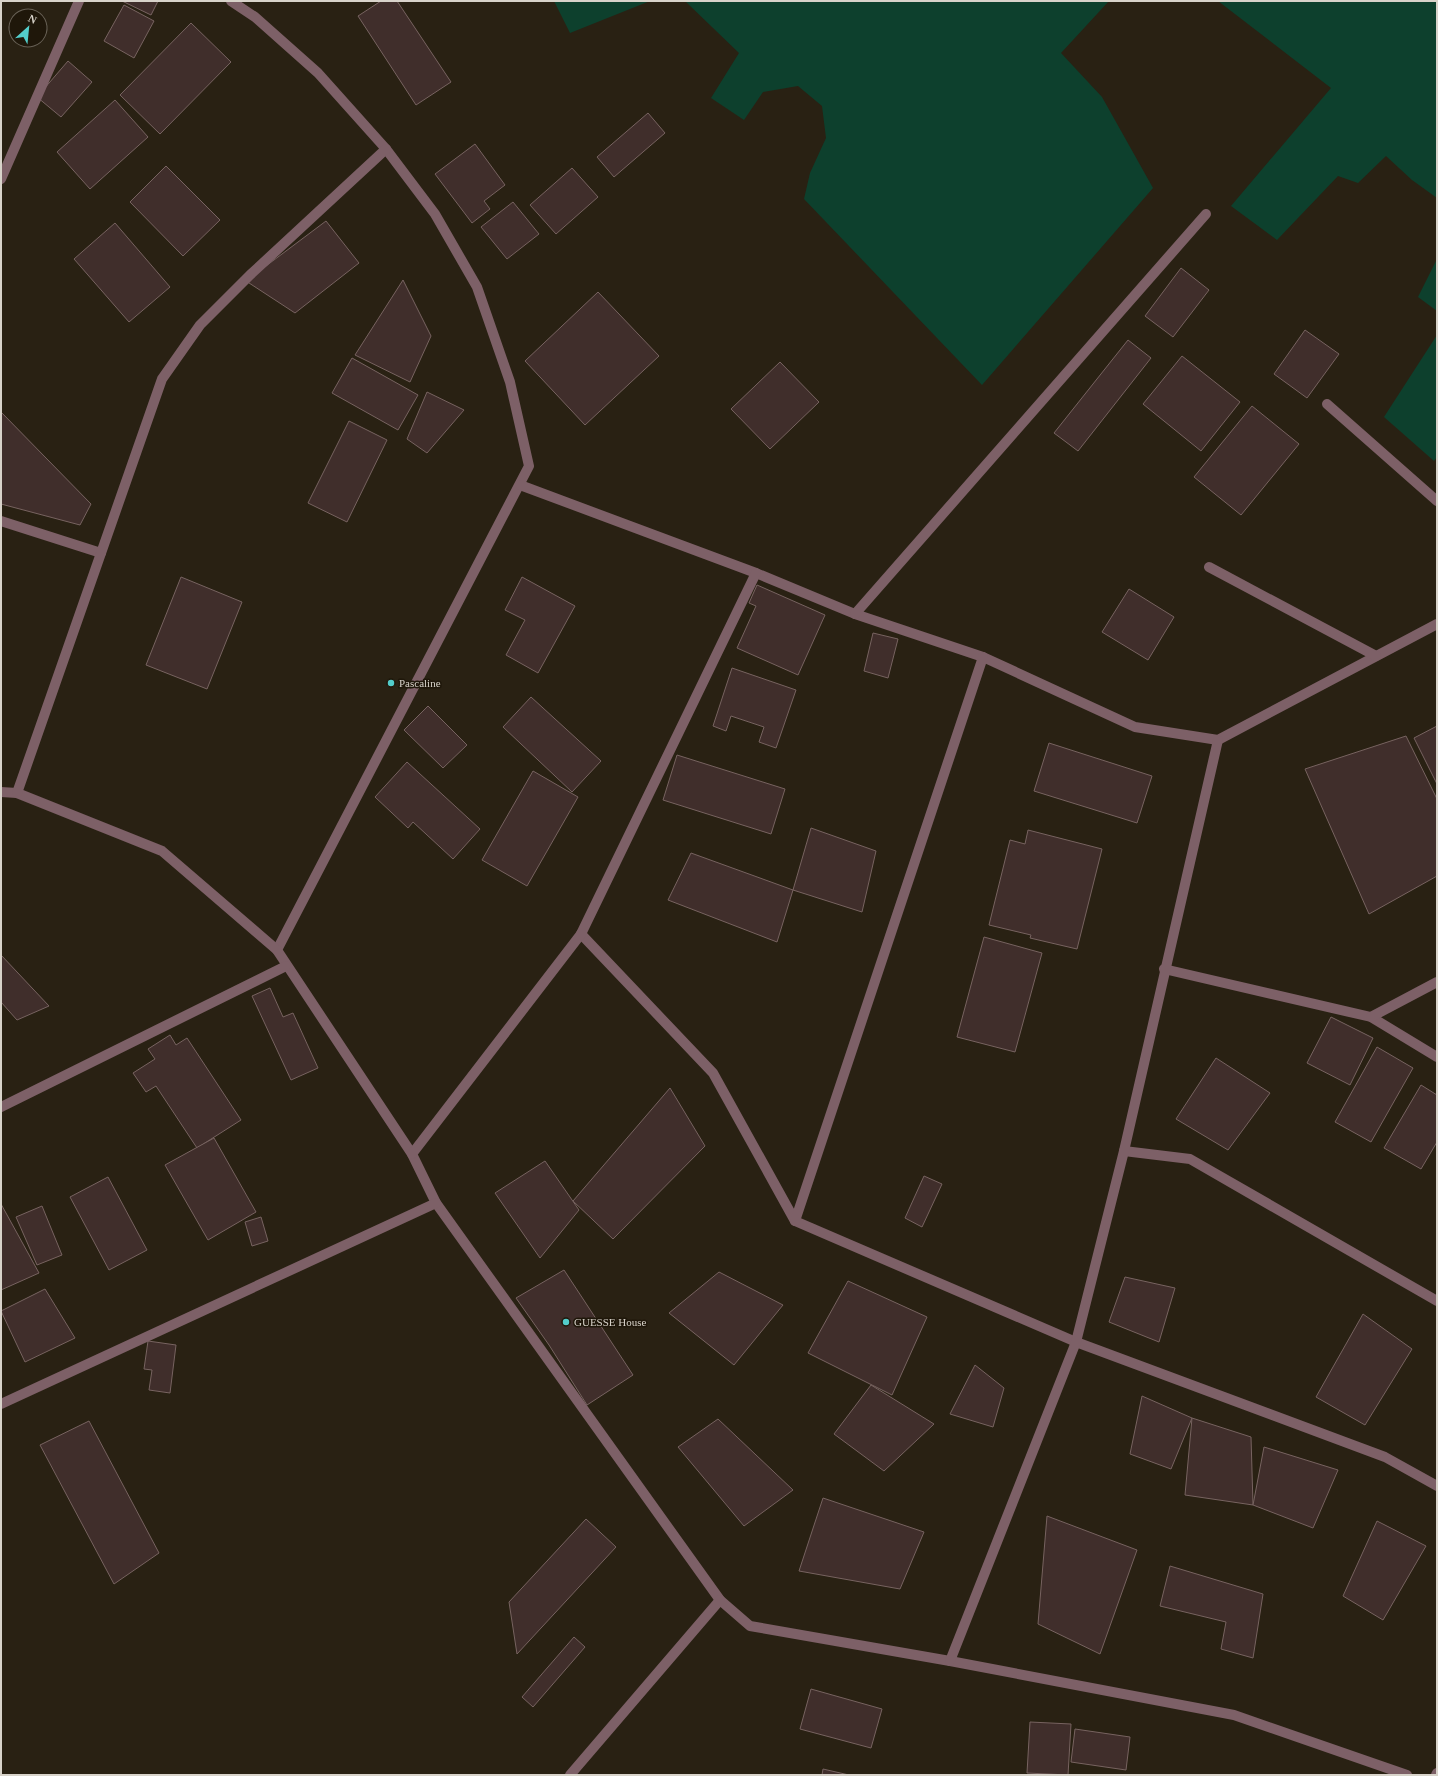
<svg xmlns="http://www.w3.org/2000/svg" width="1438" height="1776" viewBox="0 0 1438 1776" font-family="Georgia,serif">
<style>
.green{fill:#0d402d}
.building{fill:#402e2b;stroke:#776360}
.lines{fill:none;stroke-linecap:round;stroke-linejoin:round}
.minor{stroke:#7d6067;stroke-width:10}
.poi-dot{fill:#53cdcb;stroke:#1f170a;stroke-width:1.5}
.labels{text-anchor:middle;stroke-width:3;stroke-linejoin:round;paint-order:stroke}
.poi-label{font-size:11px;fill:#d8d3ca;stroke:#1f170a;text-anchor:start}
</style>
<rect width="100%" height="100%" fill="#292113"/>
<g class="green">
<polygon points="554,1 650,1 570,33"/>
<polygon points="685,1 1109,1 1061,53 1102,97 1153,188 982,385 804,199 810,173 826,138 822,106 798,86 763,92 744,120 711,98 739,53"/>
<polygon points="1218,1 1437,1 1437,198 1412,180 1386,156 1358,183 1338,176 1277,240 1231,206 1331,88"/>
<polygon points="1437,259 1437,311 1418,297"/>
<polygon points="1437,335 1437,457 1434,461 1384,417"/>
</g>
<g class="building">
<polygon points="122,1 158,1 151,15"/>
<polygon points="381,1 397,1 451,82 416,105 358,16"/>
<polygon points="124,5 154,21 134,58 104,41"/>
<polygon points="191,23 231,62 160,134 120,95"/>
<polygon points="68,61 92,82 61,117 37,97"/>
<polygon points="115,100 148,137 90,189 57,152"/>
<polygon points="648,113 665,133 614,177 597,157"/>
<polygon points="475,144 505,185 484,201 490,209 472,223 435,174"/>
<polygon points="166,166 220,220 183,256 130,202"/>
<polygon points="572,168 598,197 556,234 530,205"/>
<polygon points="513,202 539,234 507,259 481,227"/>
<polygon points="326,221 359,263 295,313 246,281"/>
<polygon points="115,223 170,287 129,322 74,259"/>
<polygon points="1181,268 1209,290 1173,337 1145,316"/>
<polygon points="403,280 431,336 410,382 355,355"/>
<polygon points="598,292 659,356 585,425 525,361"/>
<polygon points="1305,330 1339,354 1307,398 1274,374"/>
<polygon points="1128,340 1151,358 1078,451 1054,433"/>
<polygon points="1182,356 1240,402 1201,451 1143,404"/>
<polygon points="352,358 418,395 398,430 332,393"/>
<polygon points="780,362 819,402 770,449 731,409"/>
<polygon points="427,392 464,410 427,453 407,439"/>
<polygon points="1252,406 1299,444 1241,515 1194,477"/>
<polygon points="1,412 91,504 80,525 1,504"/>
<polygon points="349,421 387,440 347,522 308,503"/>
<polygon points="181,577 242,602 207,689 146,665"/>
<polygon points="522,577 575,606 538,673 506,655 525,620 505,610"/>
<polygon points="757,585 825,615 798,675 737,648 756,606 749,603"/>
<polygon points="1129,589 1174,617 1148,660 1102,632"/>
<polygon points="873,633 898,639 888,678 864,671"/>
<polygon points="732,668 796,690 776,748 759,742 764,727 731,716 726,731 713,726"/>
<polygon points="531,697 601,761 572,792 503,727"/>
<polygon points="428,706 467,745 443,768 404,730"/>
<polygon points="1437,726 1437,784 1414,738"/>
<polygon points="1406,736 1437,799 1437,876 1369,914 1305,769"/>
<polygon points="1049,743 1152,776 1137,823 1034,791"/>
<polygon points="677,755 785,789 771,834 663,800"/>
<polygon points="407,762 480,829 453,859 413,822 408,828 375,797"/>
<polygon points="533,771 578,797 527,886 482,860"/>
<polygon points="811,828 876,851 862,912 793,890"/>
<polygon points="1028,830 1102,849 1077,949 1030,938 1031,935 989,925 1010,840 1025,844"/>
<polygon points="691,853 793,890 777,942 668,900"/>
<polygon points="984,937 1042,953 1015,1052 957,1037"/>
<polygon points="1,955 49,1006 17,1020 1,1002"/>
<polygon points="270,988 283,1017 293,1013 318,1068 291,1080 252,996"/>
<polygon points="1331,1017 1373,1038 1350,1085 1307,1063"/>
<polygon points="170,1035 176,1045 187,1038 241,1120 197,1148 156,1086 146,1092 133,1073 155,1059 148,1049"/>
<polygon points="1377,1047 1413,1068 1371,1142 1335,1122"/>
<polygon points="1216,1058 1270,1093 1228,1150 1176,1119"/>
<polygon points="1421,1085 1437,1095 1437,1142 1421,1169 1384,1148"/>
<polygon points="670,1088 705,1146 613,1239 573,1201"/>
<polygon points="214,1138 256,1212 208,1240 165,1165"/>
<polygon points="545,1161 579,1210 540,1258 495,1193"/>
<polygon points="924,1176 942,1184 922,1227 905,1218"/>
<polygon points="108,1177 147,1250 109,1270 70,1197"/>
<polygon points="1,1204 39,1273 1,1290"/>
<polygon points="42,1206 62,1255 37,1265 16,1217"/>
<polygon points="261,1217 268,1241 252,1246 245,1222"/>
<polygon points="564,1270 633,1375 587,1405 549,1345 516,1298"/>
<polygon points="719,1272 783,1305 734,1365 669,1313"/>
<polygon points="1125,1277 1175,1288 1159,1342 1109,1322"/>
<polygon points="848,1281 927,1317 892,1395 808,1353"/>
<polygon points="45,1289 75,1338 25,1362 1,1311"/>
<polygon points="1363,1314 1412,1349 1365,1425 1316,1397"/>
<polygon points="148,1341 176,1345 170,1393 149,1390 152,1370 144,1369"/>
<polygon points="975,1365 1004,1388 993,1427 950,1414"/>
<polygon points="871,1385 934,1424 884,1471 834,1434"/>
<polygon points="1142,1396 1192,1418 1171,1469 1130,1454"/>
<polygon points="1192,1418 1251,1437 1253,1505 1185,1495"/>
<polygon points="718,1419 793,1490 744,1526 678,1447"/>
<polygon points="89,1421 159,1553 114,1584 40,1445"/>
<polygon points="1264,1447 1338,1470 1313,1528 1253,1505"/>
<polygon points="823,1498 924,1532 900,1589 799,1571"/>
<polygon points="1047,1516 1137,1550 1100,1654 1038,1624"/>
<polygon points="586,1519 616,1547 517,1654 509,1602"/>
<polygon points="1377,1521 1426,1546 1383,1620 1343,1596"/>
<polygon points="1170,1566 1263,1594 1253,1658 1221,1649 1226,1622 1160,1606"/>
<polygon points="574,1637 585,1647 533,1707 522,1697"/>
<polygon points="811,1689 882,1709 871,1748 800,1729"/>
<polygon points="1030,1722 1071,1724 1068,1775 1027,1773"/>
<polygon points="1075,1729 1130,1737 1126,1770 1071,1762"/>
<polygon points="823,1769 849,1775 822,1775"/>
</g>
<g class="lines">
<g class="minor">
<polyline points="231,1 255,17 318,73 386,149 435,214 477,287 510,382 529,466 277,950"/>
<polyline points="1,179 79,1"/>
<polyline points="1327,404 1437,501"/>
<polyline points="520,485 756,573 855,614 983,657 1135,727 1218,740 1437,624"/>
<polyline points="1,521 101,553"/>
<polyline points="1209,567 1376,656"/>
<polyline points="855,614 1206,214"/>
<polyline points="1,792 17,793 162,851 277,950 412,1154 436,1203 720,1600 750,1626 950,1661 1234,1715 1407,1775"/>
<polyline points="17,793 162,379 200,325 250,275 386,149"/>
<polyline points="581,934 713,1073 795,1221 1076,1342 1385,1457 1437,1486"/>
<polyline points="1164,969 1371,1017 1437,1057"/>
<polyline points="1371,1017 1437,982"/>
<polyline points="1,1107 286,966"/>
<polyline points="1124,1151 1190,1159 1437,1301"/>
<polyline points="412,1154 581,934 756,573"/>
<polyline points="795,1221 983,657"/>
<polyline points="1,1404 436,1203"/>
<polyline points="950,1661 1076,1342 1124,1151 1218,740"/>
<polyline points="570,1775 720,1600"/>
<polyline points="1436,1775 1437,1773"/>
</g>
</g>
<g class="poi-dot">
<circle cx="391" cy="683" r="4"/>
<circle cx="566" cy="1322" r="4"/>
</g>
<g class="labels">
<g class="poi-label">
<text x="399" y="687">Pascaline</text>
<text x="574" y="1326">GUESSE House</text>
</g>
</g>
<rect width="1438" height="1776" fill="none" stroke="#d8d3ca" stroke-width="4"/>
<g transform="translate(28 28) rotate(27)"><circle r="19" fill="#1f170a" stroke="#696257"/>
<path d="M0-3L7 15L0 10L-7 15Z" fill="#53cdcb"/>
<text y="-6" font-size="11" font-weight="bold" text-anchor="middle" fill="#d8d3ca">N</text>
</g>
</svg>
